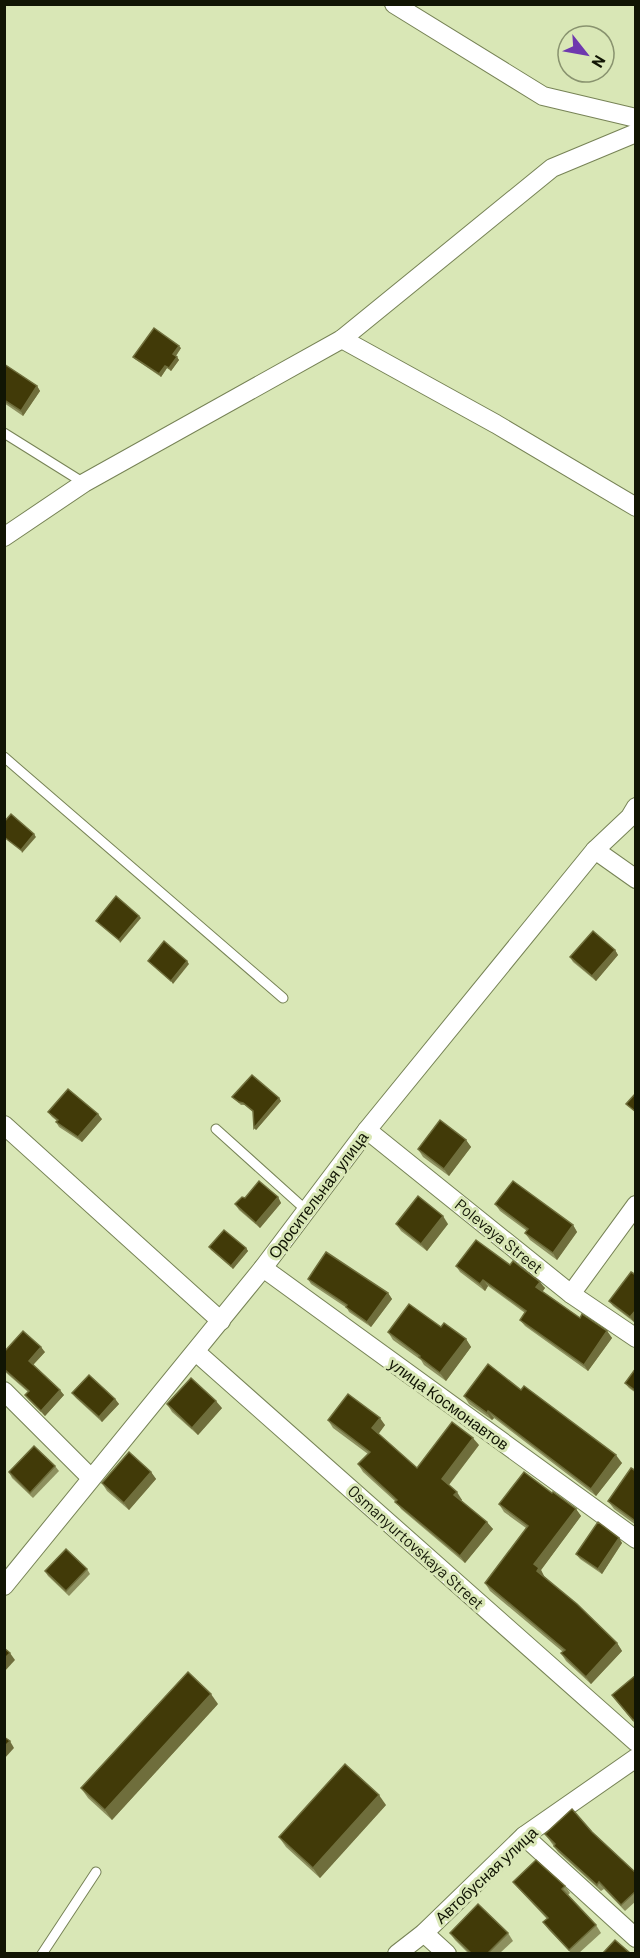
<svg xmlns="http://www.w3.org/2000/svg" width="640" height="1958" viewBox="0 0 640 1958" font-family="Barlow,sans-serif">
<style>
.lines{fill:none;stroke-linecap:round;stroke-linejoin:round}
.service-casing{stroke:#778356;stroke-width:11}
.minor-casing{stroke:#778356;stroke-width:20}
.service{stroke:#fff;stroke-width:9}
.minor{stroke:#fff;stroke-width:18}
.wall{fill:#8d905f}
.shaded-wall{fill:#6f6e3c}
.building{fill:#413a08;stroke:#6f6e3c;stroke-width:1.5}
.labels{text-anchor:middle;stroke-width:6;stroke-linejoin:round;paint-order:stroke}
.street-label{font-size:16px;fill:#111504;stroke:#d9e7b6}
</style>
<rect width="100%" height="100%" fill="#d9e7b6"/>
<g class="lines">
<g class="service-casing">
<g id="service">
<polyline points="4,433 84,483"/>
<polyline points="4,757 283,998"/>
<polyline points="216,1129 306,1210"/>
<polyline points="42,1954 96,1872"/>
</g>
</g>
<g class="minor-casing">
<g id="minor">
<polyline points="394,4 543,96 636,118"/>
<polyline points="342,339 496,424 636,507"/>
<polyline points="4,537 84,483 342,339 552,168 636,133"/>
<polyline points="595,850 636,879"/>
<polyline points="4,1125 221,1321"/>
<polyline points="367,1130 571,1294 636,1338"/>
<polyline points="263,1268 636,1539"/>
<polyline points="571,1294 636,1205"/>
<polyline points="196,1352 636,1742"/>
<polyline points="4,1391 91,1478"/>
<polyline points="4,1586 263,1268 367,1130 595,850 630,817 636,807"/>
<polyline points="524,1836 636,1938"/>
<polyline points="424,1933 447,1954"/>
<polyline points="397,1954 424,1933 524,1836 636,1758"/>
</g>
</g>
<use href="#service" class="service"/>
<use href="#minor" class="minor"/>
</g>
<g class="wall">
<polygon points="181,348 176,356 179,360 171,371 167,368 161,377 135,359 133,357"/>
<polygon points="4,364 37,386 40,391 23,416 4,403"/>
<polygon points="615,950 618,955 596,981 573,962 570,957"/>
<polygon points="232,1097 279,1098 281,1101 256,1130 254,1113 245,1105 241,1105"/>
<polygon points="48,1112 102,1119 82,1142 59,1127 56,1122 57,1121 52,1117"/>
<polygon points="466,1140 471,1147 449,1176 423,1157 418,1149"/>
<polygon points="278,1197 281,1203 260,1228 239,1210 235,1204"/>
<polygon points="495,1204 573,1225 577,1232 557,1260 530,1240 525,1233 527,1231 500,1211"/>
<polygon points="396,1224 448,1224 427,1251 401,1231"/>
<polygon points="209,1247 246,1248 248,1251 233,1269 211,1250"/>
<polygon points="510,1265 545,1288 542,1291 580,1318 607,1331 612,1338 588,1371 525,1326 520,1320 525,1313 488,1286 485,1291 460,1272 456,1266"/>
<polygon points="636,1275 636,1320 634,1322 613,1306 609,1301"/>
<polygon points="308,1279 388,1293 392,1299 371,1327 349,1312 347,1308 311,1284"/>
<polygon points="441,1327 466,1339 471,1347 446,1381 424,1365 421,1360 393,1340 388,1332"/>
<polygon points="4,1352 45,1352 33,1365 64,1395 45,1416 29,1400 25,1395 28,1392 4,1371"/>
<polygon points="636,1368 636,1393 629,1388 625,1383"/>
<polygon points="521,1390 622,1463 596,1496 494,1418 492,1420 469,1404 464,1396"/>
<polygon points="72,1393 115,1399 119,1404 102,1422 76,1398"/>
<polygon points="167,1404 222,1408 198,1435 172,1412"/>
<polygon points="328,1420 385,1425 378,1434 417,1468 479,1445 449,1485 462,1500 461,1500 493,1529 465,1563 401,1509 396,1502 363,1472 358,1464 368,1454 333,1428"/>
<polygon points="55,1466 59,1471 33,1498 12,1478 9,1472"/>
<polygon points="636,1471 636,1525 614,1509 608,1501"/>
<polygon points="151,1472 156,1479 129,1510 107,1491 102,1483"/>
<polygon points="552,1493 576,1509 581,1516 541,1570 544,1576 617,1643 622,1651 591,1684 566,1661 561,1653 563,1652 490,1591 485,1583 526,1528 504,1512 499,1504"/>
<polygon points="619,1538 622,1543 602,1574 580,1559 576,1554"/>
<polygon points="87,1569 90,1574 69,1596 48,1576 45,1571"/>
<polygon points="636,1675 636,1725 612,1695"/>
<polygon points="218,1704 112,1820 88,1798 81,1788"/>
<polygon points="386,1805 320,1878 286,1847 279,1837"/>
<polygon points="592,1832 636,1873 636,1901 625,1911 604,1889 601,1891 558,1852 545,1834"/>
<polygon points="513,1882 565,1886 570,1893 568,1895 596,1925 601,1933 579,1953 571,1953 549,1930 543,1922 547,1919 519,1889"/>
<polygon points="450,1933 508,1933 513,1941 500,1953 468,1953 455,1940"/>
</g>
<g class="shaded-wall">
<polygon points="179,346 181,348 175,357 173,354"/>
<polygon points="177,357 179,360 171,371 169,368"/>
<polygon points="165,366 167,368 161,377 159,374"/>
<polygon points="37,386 40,391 23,416 21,411"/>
<polygon points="34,834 36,837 22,853 21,850"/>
<polygon points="139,916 141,918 120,943 119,940"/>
<polygon points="615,950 618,955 596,981 592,976"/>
<polygon points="187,961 189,964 173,984 171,981"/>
<polygon points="279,1098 281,1101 256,1130 254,1128"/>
<polygon points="98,1114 102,1119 82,1142 78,1137"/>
<polygon points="466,1140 471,1147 449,1176 444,1169"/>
<polygon points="278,1197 281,1203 260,1228 256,1223"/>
<polygon points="443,1216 448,1224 427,1251 421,1244"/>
<polygon points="573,1225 577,1232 557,1260 553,1253"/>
<polygon points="246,1248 248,1251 233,1269 231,1266"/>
<polygon points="483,1280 488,1286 485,1291 480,1284"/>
<polygon points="540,1282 545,1288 541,1294 536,1287"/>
<polygon points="388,1293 392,1299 371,1327 367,1322"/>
<polygon points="636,1310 636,1320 634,1322 630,1317"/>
<polygon points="607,1331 612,1338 588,1371 584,1365"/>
<polygon points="466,1339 471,1347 446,1381 440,1373"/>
<polygon points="41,1347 45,1352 32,1366 29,1361"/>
<polygon points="60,1390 64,1395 45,1416 41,1411"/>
<polygon points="115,1399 119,1404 102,1422 99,1417"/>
<polygon points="216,1401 222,1408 198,1435 192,1428"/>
<polygon points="488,1411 494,1418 492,1420 487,1413"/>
<polygon points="380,1418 385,1425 377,1436 372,1428"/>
<polygon points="473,1438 479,1445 447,1487 442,1479"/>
<polygon points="616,1455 622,1463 596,1496 591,1489"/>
<polygon points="151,1472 156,1479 129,1510 124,1503"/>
<polygon points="457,1492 462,1500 459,1502 454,1495"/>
<polygon points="576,1509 581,1516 541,1570 544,1576 542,1578 537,1571 534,1564"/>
<polygon points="487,1522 493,1529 465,1563 460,1556"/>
<polygon points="619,1538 622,1543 602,1574 598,1569"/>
<polygon points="617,1643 622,1651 591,1684 586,1677"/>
<polygon points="10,1653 15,1660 4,1672 4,1659"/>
<polygon points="211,1694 218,1704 112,1820 105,1810"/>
<polygon points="10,1741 14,1748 4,1759 4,1747"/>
<polygon points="379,1795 386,1805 320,1878 313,1868"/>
</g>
<g class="building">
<polygon points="154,328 179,346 173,354 177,357 169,368 165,366 159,374 133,357"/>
<polygon points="4,364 37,386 21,411 4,400"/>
<polygon points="11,814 34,834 21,850 4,837 4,822"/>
<polygon points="116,896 139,916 119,940 96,921"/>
<polygon points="593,931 615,950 592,976 570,957"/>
<polygon points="164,941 187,961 171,981 148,961"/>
<polygon points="252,1075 279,1098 254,1128 253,1111 243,1103 239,1102 232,1097"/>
<polygon points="68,1089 98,1114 78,1137 56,1122 58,1120 48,1112"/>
<polygon points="636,1093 636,1112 626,1104"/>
<polygon points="440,1120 466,1140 444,1169 418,1149"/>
<polygon points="259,1181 278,1197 256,1223 235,1204 242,1197 245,1198"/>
<polygon points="513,1181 573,1225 553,1253 525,1233 528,1229 495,1204"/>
<polygon points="418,1196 443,1216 421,1244 396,1224"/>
<polygon points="224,1230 246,1248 231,1266 209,1247"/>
<polygon points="476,1240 510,1265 513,1261 540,1282 536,1287 580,1318 582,1314 607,1331 584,1365 520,1320 526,1311 483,1280 480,1284 456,1266"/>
<polygon points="326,1252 388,1293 367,1322 346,1307 347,1305 308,1279"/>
<polygon points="631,1272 636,1275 636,1310 630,1317 609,1301"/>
<polygon points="409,1304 441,1327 444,1323 466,1339 440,1373 419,1357 420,1356 388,1332"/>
<polygon points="23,1331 41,1347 29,1361 60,1390 41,1411 25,1395 29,1391 4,1369 4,1352"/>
<polygon points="488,1364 521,1390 524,1386 616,1455 591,1489 488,1411 487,1413 464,1396"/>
<polygon points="636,1368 636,1391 625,1383"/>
<polygon points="89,1375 115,1399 99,1417 72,1393"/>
<polygon points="191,1378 216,1401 192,1428 167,1404"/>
<polygon points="348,1394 380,1418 372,1428 417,1468 452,1422 473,1438 442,1479 457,1492 454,1495 487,1522 460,1556 395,1502 397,1500 358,1464 370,1452 328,1420"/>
<polygon points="34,1446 55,1466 30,1493 9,1472"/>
<polygon points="129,1452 151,1472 124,1503 102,1483"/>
<polygon points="631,1468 636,1471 636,1518 634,1520 608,1501"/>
<polygon points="524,1472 552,1493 553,1492 576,1509 534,1564 539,1568 537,1571 577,1604 617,1643 586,1677 561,1653 565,1650 485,1583 528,1526 499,1504"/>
<polygon points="598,1522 619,1538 598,1569 576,1554"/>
<polygon points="66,1549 87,1569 66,1591 45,1571"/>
<polygon points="4,1648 10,1653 4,1659"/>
<polygon points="188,1672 211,1694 105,1810 81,1788"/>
<polygon points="636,1675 636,1718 633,1720 612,1695"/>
<polygon points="4,1737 10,1741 4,1747"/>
<polygon points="345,1764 379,1795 313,1868 279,1837"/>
<polygon points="572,1809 592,1832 636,1873 636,1891 621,1905 599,1882 597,1885 554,1846 555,1844 545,1834"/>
<polygon points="536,1860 565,1886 562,1889 596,1925 569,1950 543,1922 548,1918 513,1882"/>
<polygon points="478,1904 508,1933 488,1953 471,1953 450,1933"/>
<polygon points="615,1940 630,1953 603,1953"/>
</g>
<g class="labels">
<g class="street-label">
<text transform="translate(318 1195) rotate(-53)" y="6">Оросительная улица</text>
<text transform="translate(499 1236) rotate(39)" y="6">Polevaya Street</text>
<text transform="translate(449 1404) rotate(36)" y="6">улица Космонавтов</text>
<text transform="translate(416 1547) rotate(42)" y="6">Osmanyurtovskaya Street</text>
<text transform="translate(486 1875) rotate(-43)" y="6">Автобусная улица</text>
</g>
</g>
<rect width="640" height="1958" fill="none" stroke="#111504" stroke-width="12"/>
<g transform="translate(586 54) rotate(121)"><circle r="28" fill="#d9e7b6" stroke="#89936f" stroke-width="1.5"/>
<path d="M0-4.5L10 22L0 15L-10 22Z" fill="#6e38ae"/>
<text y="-9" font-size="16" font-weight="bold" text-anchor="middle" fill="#111504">N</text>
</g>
</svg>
